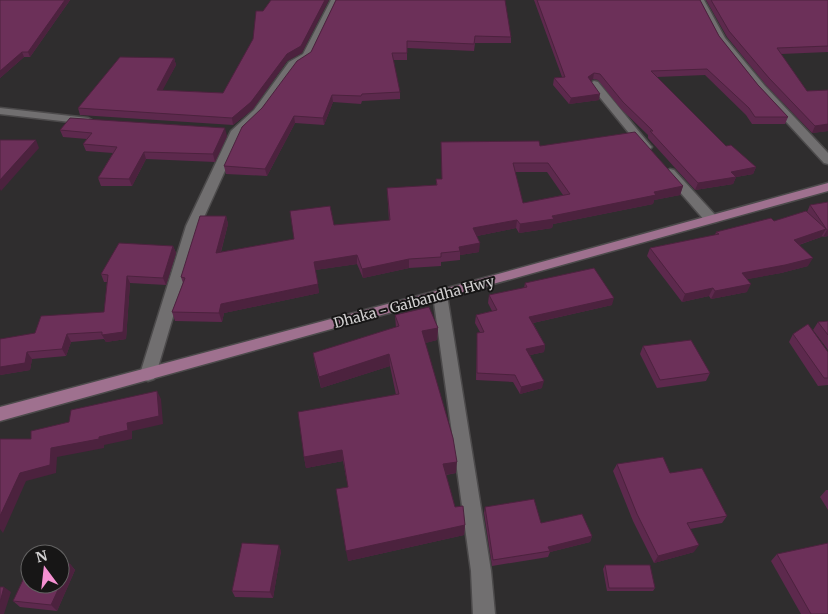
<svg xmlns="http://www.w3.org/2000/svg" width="828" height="614" viewBox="0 0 828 614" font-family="Merriweather,serif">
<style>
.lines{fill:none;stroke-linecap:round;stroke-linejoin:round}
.minor-casing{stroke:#4c4a4b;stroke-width:3}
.major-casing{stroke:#4c4a4b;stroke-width:3}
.minor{fill:#716f70;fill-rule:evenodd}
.major{fill:#9f718f;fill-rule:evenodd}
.wall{fill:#5d294d;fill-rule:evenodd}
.shaded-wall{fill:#4c223e}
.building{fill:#6c3059;stroke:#4c223e;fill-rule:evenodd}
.labels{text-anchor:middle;stroke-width:4;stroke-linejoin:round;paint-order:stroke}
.street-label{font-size:14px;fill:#d3d1d2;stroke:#171616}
</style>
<rect width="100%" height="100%" fill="#2f2d2e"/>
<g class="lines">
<g class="minor-casing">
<g id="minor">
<polygon points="331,0 339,0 310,58 297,66 262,114 242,133 200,226 156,374 154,379 148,381 142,379 140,374 186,226 231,131 254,110 289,62 303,54"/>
<polygon points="696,0 704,0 725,38 765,86 828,153 828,164 824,163 757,90 718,41"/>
<polygon points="594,81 598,82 650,145 652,147 650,149 642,149 589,84"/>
<polygon points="0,108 88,118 94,121 88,124 0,114"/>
<polygon points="670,169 674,170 716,216 718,219 716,222 706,222 666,176 664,173"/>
<polygon points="440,290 445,291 447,295 491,571 495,614 473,614 471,571 433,295 435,291"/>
</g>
</g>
<g class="major-casing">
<polygon id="major" points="828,183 828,191 0,421 0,407 440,290"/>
</g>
<use href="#minor" class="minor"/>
<use href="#major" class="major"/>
</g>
<g class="wall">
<polygon points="0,0 70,0 30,57 24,57 0,78"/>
<polygon points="336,0 511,37 511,43 475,43 474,51 407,48 407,60 393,60 400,92 400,99 362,101 361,104 333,102 324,125 295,123 267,176 226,174 224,166 262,108 311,52"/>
<polygon points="534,0 700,0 719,36 758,85 788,117 785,124 752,124 746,115 705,75 657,77 726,146 756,167 753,174 736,177 733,184 695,190 648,138 648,135 621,109 598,80 593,79 591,81 599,100 569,104 553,85 554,78 562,77"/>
<polygon points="706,0 828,0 828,52 781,54 828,131 812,133 766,85 727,37"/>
<polygon points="302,53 287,61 253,109 233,125 80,115 78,108 174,58 176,65 162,90 223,93"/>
<polygon points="60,130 227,136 215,162 146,159 132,186 101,186 98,178 113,153 86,151 83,144 87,139 63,137"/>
<path d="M 441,142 L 540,146 L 683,186 L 680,195 L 654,200 L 653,204 L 553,224 L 552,228 L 519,233 L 516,228 L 477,236 L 479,252 L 460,255 L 460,260 L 441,262 L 441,266 L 409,268 L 363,278 L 357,264 L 315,270 L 319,293 L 224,313 L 222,322 L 175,321 L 172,312 L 183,283 L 181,277 L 226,216 L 228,224 L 221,252 L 294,239 L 334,225 L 389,221 L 387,188 L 436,185 L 436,179 L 442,179 ZM 515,172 L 547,172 L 563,195 L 523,203 Z"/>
<polygon points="828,202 828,236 823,237 822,236 821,237 799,245 808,266 781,273 747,279 747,292 711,299 709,296 682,302 647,256 650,248 715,235 716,232 774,221 807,212 810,205"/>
<polygon points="173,246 176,253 166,285 130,283 126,339 106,342 104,339 71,342 66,356 32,359 30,370 0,375 35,333 104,312 107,282 104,282 101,274"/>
<polygon points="525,283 612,305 533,323 545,345 544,352 530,355 542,388 520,394 513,382 476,380 477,341 477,333 480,332 475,323 476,315 492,311 488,303 489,295 524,288"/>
<polygon points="395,315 438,328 437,340 425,343 456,473 446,475 455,507 465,525 464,535 348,561 348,487 343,461 306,468 304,457 396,395 390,366 321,388 315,365 313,353 396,328"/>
<polygon points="828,321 828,350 813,330 818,322"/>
<polygon points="793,334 828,352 828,385 818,386 789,342"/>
<polygon points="643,346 710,373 706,381 657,388 640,354"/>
<polygon points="617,464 670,473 727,516 722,523 690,529 694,552 654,563 633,521 613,471"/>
<polygon points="826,490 828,490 828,510 820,497"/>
<polygon points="485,507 541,523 592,536 590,542 550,552 548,557 492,566 484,513"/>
<polygon points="281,551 273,598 235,597 232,591"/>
<polygon points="777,554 828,614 801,614 771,561"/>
<polygon points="70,564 75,570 57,611 20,607 13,601"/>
<polygon points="605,565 655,588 653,591 607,591 603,569"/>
</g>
<g class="shaded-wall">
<polygon points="65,0 70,0 30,57 28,52"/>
<polygon points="325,0 329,0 302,53 287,61 253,109 233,125 232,118"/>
<polygon points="22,52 24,57 0,78 0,71"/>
<polygon points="174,58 176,65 159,97 157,90"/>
<polygon points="594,73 593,79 587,84 588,77"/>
<polygon points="600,94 599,100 569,104 571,98"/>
<polygon points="332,95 333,102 324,125 323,118"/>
<polygon points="294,116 295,123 267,176 265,169"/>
<polygon points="828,124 828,131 812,133 815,126"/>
<polygon points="225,128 227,136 215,162 213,154"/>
<polygon points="36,140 39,148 1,191 0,189 0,180"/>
<polygon points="144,152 146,159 132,186 129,179"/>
<polygon points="756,167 753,174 736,177 733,184 695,190 698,183 731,172"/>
<polygon points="683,186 680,195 654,200 653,204 553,224 552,228 519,233 520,224 654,192"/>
<polygon points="226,216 228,224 218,262 216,253"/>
<polygon points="517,220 516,228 472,237 473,228"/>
<polygon points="826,229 821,237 789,248 794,240"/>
<polygon points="827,230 828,230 828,236 823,237"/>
<polygon points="480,243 479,252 460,255 460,251 459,247"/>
<polygon points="173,246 176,253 166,285 163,278"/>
<polygon points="357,255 357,264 315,270 314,262"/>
<polygon points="813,258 808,266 781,273 738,281 742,273"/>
<polygon points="409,259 409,268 363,278 362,269"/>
<polygon points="127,276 130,283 126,339 106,342 102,335"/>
<polygon points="318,284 319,293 224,313 222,322 219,313 221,304"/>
<polygon points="751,284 747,292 711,299 715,291"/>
<polygon points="713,288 709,296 682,302 685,294"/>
<polygon points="614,298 612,305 528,324 529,317"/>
<polygon points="438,328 437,340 422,344 422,331"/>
<polygon points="67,334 71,342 66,356 62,349"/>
<polygon points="545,345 544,352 525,356 526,349"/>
<polygon points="27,352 32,359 30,370 0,375 0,367"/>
<polygon points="389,354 390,366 321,388 319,377"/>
<polygon points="544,381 542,388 520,394 521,387"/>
<polygon points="157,391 161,399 163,424 132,431 132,439 104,445 104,448 57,457 56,473 26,481 3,533 0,529 0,516 20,473 51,448 99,437"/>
<polygon points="342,450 343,461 306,468 304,457"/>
<polygon points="457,462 456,473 442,475 443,464"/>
<polygon points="465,525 464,535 348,561 346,551"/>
<polygon points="592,536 590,542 550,552 548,547"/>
<polygon points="279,545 281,551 273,598 270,592"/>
<polygon points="699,545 694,552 654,563 658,556"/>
<polygon points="70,564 75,570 57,611 51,605"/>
<polygon points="4,587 11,592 4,614 0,614 0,602"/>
</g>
<g class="building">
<polygon points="0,0 65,0 28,52 22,52 0,71"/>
<polygon points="271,0 325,0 301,46 287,54 251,102 232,118 78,108 120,57 174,58 157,90 223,93 253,39 256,11 263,11"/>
<polygon points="336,0 505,0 511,37 475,36 474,44 407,41 407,53 392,53 400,92 362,94 361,96 332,95 323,118 294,116 265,169 224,166 242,127 262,108 297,61 311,52"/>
<polygon points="537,0 700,0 719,36 758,85 788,117 755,117 749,108 707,69 651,71 726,146 731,145 756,167 731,172 736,177 698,183 650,131 653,131 623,102 600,74 594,73 588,77 600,94 571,98 554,78 565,77"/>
<polygon points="711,0 828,0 828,46 777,48 807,91 828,90 828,124 815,126 769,78 729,31"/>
<polygon points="70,118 225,128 213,154 144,152 129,179 98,178 117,147 83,144 92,133 60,130"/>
<path d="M 635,132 L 683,186 L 654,192 L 656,195 L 552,216 L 554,219 L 520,224 L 517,220 L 473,228 L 480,243 L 459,247 L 460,251 L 441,253 L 441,257 L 409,259 L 362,269 L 357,255 L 314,262 L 318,284 L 221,304 L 219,313 L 172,312 L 185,278 L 181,277 L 200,216 L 226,216 L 216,253 L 294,239 L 290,211 L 330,206 L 334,225 L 390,220 L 387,188 L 437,185 L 436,179 L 442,179 L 441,142 L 539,141 L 540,146 ZM 513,163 L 548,163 L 570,194 L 523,203 Z"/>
<polygon points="0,140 36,140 0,180"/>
<polygon points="828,202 828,230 827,230 810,205"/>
<polygon points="806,211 826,229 794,240 813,258 785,265 742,273 751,284 715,291 713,288 685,294 650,248 719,234 716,232 771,218 774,221"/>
<polygon points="119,243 173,246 163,278 127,276 123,332 102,335 102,332 67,334 62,349 27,352 25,363 0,367 0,339 35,333 41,316 104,312 108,275 101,274"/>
<polygon points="594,268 614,298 529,317 545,345 526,349 544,381 521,387 515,375 477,373 477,333 484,332 476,315 497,310 489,295 527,287 525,283"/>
<polygon points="429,307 438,328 422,331 453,438 457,462 443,464 455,507 463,506 465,525 346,551 336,489 348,487 342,450 304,457 298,412 399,394 389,354 319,377 313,353 399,326 395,315"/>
<polygon points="828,321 828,335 818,322"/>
<polygon points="808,324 828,352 828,378 824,378 793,334"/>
<polygon points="691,340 710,373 660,380 643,346"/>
<polygon points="157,391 159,416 127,423 128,430 99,437 99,439 51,448 50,465 20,473 0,516 0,439 31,439 31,431 69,422 71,410"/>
<polygon points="663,457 670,473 702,468 727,516 687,523 699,545 658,556 637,514 617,464"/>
<polygon points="534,499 541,523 582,514 592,536 548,547 550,551 493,560 485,507"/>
<polygon points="242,543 279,545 270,592 232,591"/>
<polygon points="828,543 828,614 811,614 777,554"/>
<polygon points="60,563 70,564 51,605 13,601 30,565 30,584 60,584"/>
<polygon points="605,565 650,565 655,588 609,588"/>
<polygon points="0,587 4,587 0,602"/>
</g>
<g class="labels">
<g class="street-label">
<text transform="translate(414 302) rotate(-15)" y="5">Dhaka - Gaibandha Hwy</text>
</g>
</g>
<g transform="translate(45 569) rotate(345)"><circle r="24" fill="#171616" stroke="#626161"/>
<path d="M0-4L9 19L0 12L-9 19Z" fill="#f591d2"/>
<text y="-8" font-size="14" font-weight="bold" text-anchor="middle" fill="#d3d1d2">N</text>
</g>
</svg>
